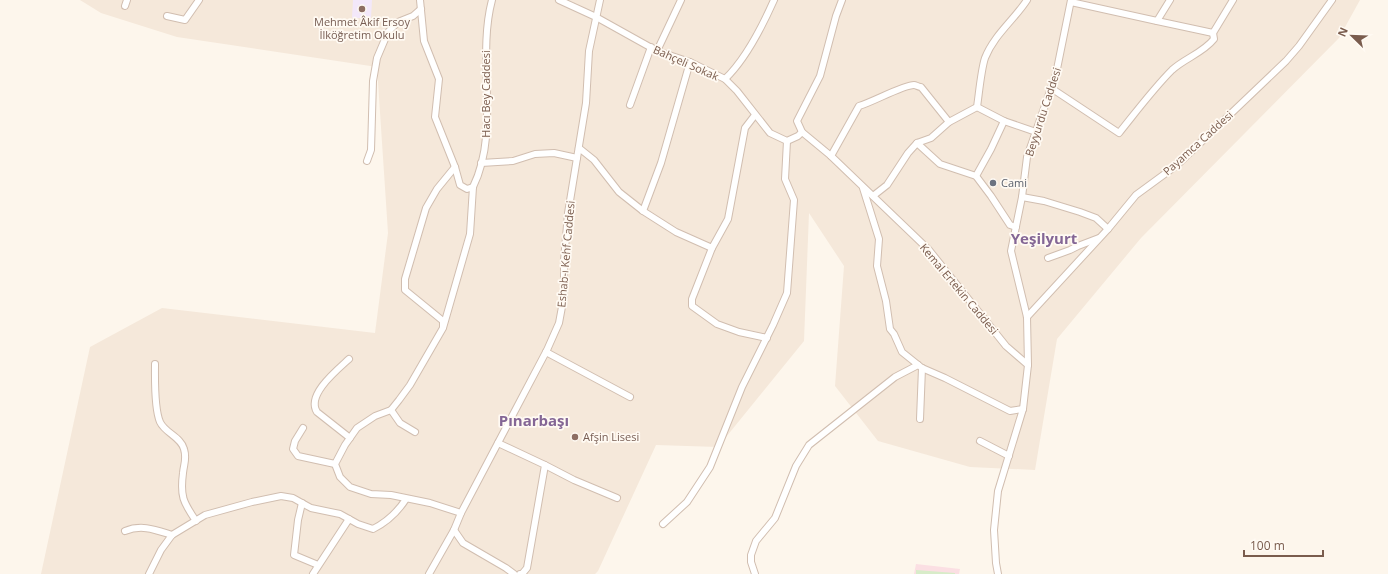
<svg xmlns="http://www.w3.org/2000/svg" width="1388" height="574" viewBox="0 0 1388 574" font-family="'Open Sans',sans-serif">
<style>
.residential{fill:#f5e8da}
.education{fill:#f3e8fa}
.medical{fill:#fbdfe3}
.green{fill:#d8ecc9}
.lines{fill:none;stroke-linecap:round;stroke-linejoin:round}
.minor-casing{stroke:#d1beb0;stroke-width:8}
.minor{stroke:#fff;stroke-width:6}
.education-dot{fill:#8d6e63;stroke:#fffaf3;stroke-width:1.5}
.worship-dot{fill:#6b7280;stroke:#fffaf3;stroke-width:1.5}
.labels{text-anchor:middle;stroke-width:3.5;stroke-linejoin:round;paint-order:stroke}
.education-label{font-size:11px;fill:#785e54;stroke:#fffaf3}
.street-label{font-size:11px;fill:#7a5c4d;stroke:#fffaf3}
.worship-label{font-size:11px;fill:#5b616d;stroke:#fffaf3;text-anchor:start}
.district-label{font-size:15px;font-weight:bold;fill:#846695;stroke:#fffaf3}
</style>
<rect width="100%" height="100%" fill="#fdf6ec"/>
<polygon class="residential" points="80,0 1360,0 1339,38 1141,238 1057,339 1035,470 970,467 878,441 835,386 844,266 809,213 804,341 718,447 656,445 598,571 595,574 41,574 90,347 162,308 375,333 388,233 377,67 177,37 101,13"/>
<polygon class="education" points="353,0 372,0 371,18 352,18"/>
<polygon class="medical" points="916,564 960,569 959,574 914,574"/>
<polygon class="green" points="916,570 955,573 955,574 916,574"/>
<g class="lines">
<g class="minor-casing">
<g id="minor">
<polyline points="420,0 424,41 439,79 435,117 455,167 460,185 467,189 473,187"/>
<polyline points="559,0 596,17 657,51 690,62 725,79 737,91 770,133 787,141 798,136 802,132"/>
<polyline points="842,0 836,16 820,76 797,121 802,132 831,156 929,250 1006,346 1028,365 1023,409 998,491 994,530 996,563 998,574"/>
<polyline points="1071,2 1157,21 1170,0"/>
<polyline points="125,6 127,0"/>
<polyline points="167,16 185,20 199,0"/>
<polyline points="1157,21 1213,33 1233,0"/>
<polyline points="657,51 681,0"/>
<path d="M 725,79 C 746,59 762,27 774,0"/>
<path d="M 1051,88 L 1119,133 C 1136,112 1153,89 1172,70 C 1185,58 1203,53 1214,39 L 1213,33"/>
<polyline points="630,105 651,47"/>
<polyline points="977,107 1004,121 1036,132"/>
<polyline points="917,143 940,164 976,176 991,196 1010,225 1016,227"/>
<polyline points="579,148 594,160 619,192 643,211 676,232 712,248 728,219 745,128 755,115"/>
<path d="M 831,156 L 859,106 C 873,102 903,85 914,85 C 916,85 918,87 921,87 L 949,122"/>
<polyline points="367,161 371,150 373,81 377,58 388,32 398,22 413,16 421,9"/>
<polyline points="481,163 513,161 535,154 554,153 577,158"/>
<polyline points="976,176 991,149 1004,121"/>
<polyline points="863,188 879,239 877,266 886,301 890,329 894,334 902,352 922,368 945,378 1010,411 1023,409"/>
<path d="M 873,196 L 887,185 L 908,153 L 917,143 L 931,138 L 949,122 L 977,107 C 979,94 981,70 985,58 C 994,35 1014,20 1027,0"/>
<polyline points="1022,197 1044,201 1080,212 1096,218 1108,229"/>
<polyline points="643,211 661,163 690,62"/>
<polyline points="712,248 692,299 692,306 717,324 739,332 767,338"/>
<polyline points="1048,258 1070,250 1078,246 1099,238"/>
<polyline points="1027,317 1108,229 1136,195 1177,165 1286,61 1299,46 1332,0"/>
<polyline points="443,327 443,321 405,290 405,279 426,208 437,189 455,167"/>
<polyline points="546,352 630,397"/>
<path d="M 349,359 C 337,370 306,395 317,412 L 350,438"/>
<path d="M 155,364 C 155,379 154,408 160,422 C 165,433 181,437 184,449 C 187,459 184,463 183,473 C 180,496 183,502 196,521"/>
<polyline points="1028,365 1027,317 1011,251 1022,197 1027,157 1056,74 1071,0"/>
<polyline points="391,410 400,423 415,432"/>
<polyline points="920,419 922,368"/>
<polyline points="303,428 295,441 293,449 298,456 335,464"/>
<polyline points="980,441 1009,456"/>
<polyline points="498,443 545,465 527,568 522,574 520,574"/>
<polyline points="545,465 574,480 617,498"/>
<polyline points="302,503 298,520 294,555 318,565"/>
<path d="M 461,513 L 430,503 L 391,495 L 371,494 L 350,487 L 340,477 L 335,464 L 345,445 L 357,428 L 375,416 L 391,410 L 399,400 L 410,385 L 443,328 L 470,234 L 473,187 C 501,130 476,60 492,0"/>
<polyline points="663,524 687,502 710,467 742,387 773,325 787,293 794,200 785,179 787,141"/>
<polyline points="454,530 463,543 506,568 514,574"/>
<path d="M 125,531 C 142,524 156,530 172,535"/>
<path d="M 149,574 L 161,550 L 172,535 L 205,515 L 252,502 L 281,496 L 293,498 L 311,508 L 340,514 L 358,524 L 373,529 C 387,522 397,513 406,499"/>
<polyline points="313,574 349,519"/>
<polyline points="429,574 454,530 461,513 547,350 559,323 564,296 564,261 568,213 586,103 589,51 600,0"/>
<polyline points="755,574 751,562 751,555 756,541 775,518 796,466 809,445 895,377 918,365"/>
</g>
</g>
<use href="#minor" class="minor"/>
</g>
<g class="education-dot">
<circle cx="362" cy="9" r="4"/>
<circle cx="575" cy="437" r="4"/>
</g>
<circle class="worship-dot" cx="993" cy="183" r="4"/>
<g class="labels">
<g class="education-label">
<text x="362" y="26">Mehmet Âkif Ersoy<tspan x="362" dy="13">İlköğretim Okulu</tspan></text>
<text x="583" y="441" text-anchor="start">Afşin Lisesi</text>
</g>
<g class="street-label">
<text transform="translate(686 63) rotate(24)" y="4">Bahçeli Sokak</text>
<text transform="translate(486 94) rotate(-90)" y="4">Hacı Bey Caddesi</text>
<text transform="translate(1043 112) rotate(-72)" y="4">Beyyurdu Caddesi</text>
<text transform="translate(1198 143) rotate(-42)" y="4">Payamca Caddesi</text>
<text transform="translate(566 254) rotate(-85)" y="4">Eshab-ı Kehf Caddesi</text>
<text transform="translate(959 289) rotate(50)" y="4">Kemal Ertekin Caddesi</text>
</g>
<g class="worship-label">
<text x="1001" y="187">Cami</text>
</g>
<g class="district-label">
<text x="1044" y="244">Yeşilyurt</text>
<text x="534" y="426">Pınarbaşı</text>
</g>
</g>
<g transform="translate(1352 36) rotate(293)" stroke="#fffaf3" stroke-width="3" paint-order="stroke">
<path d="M0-3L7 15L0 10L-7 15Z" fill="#7a5c4d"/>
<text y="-6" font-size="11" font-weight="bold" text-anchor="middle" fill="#7a5c4d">N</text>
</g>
<path d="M1244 550v6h79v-6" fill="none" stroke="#7a5c4d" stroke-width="2"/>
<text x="1250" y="550" font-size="12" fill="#7a5c4d" stroke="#fffaf3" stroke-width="3" paint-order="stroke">100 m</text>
</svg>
